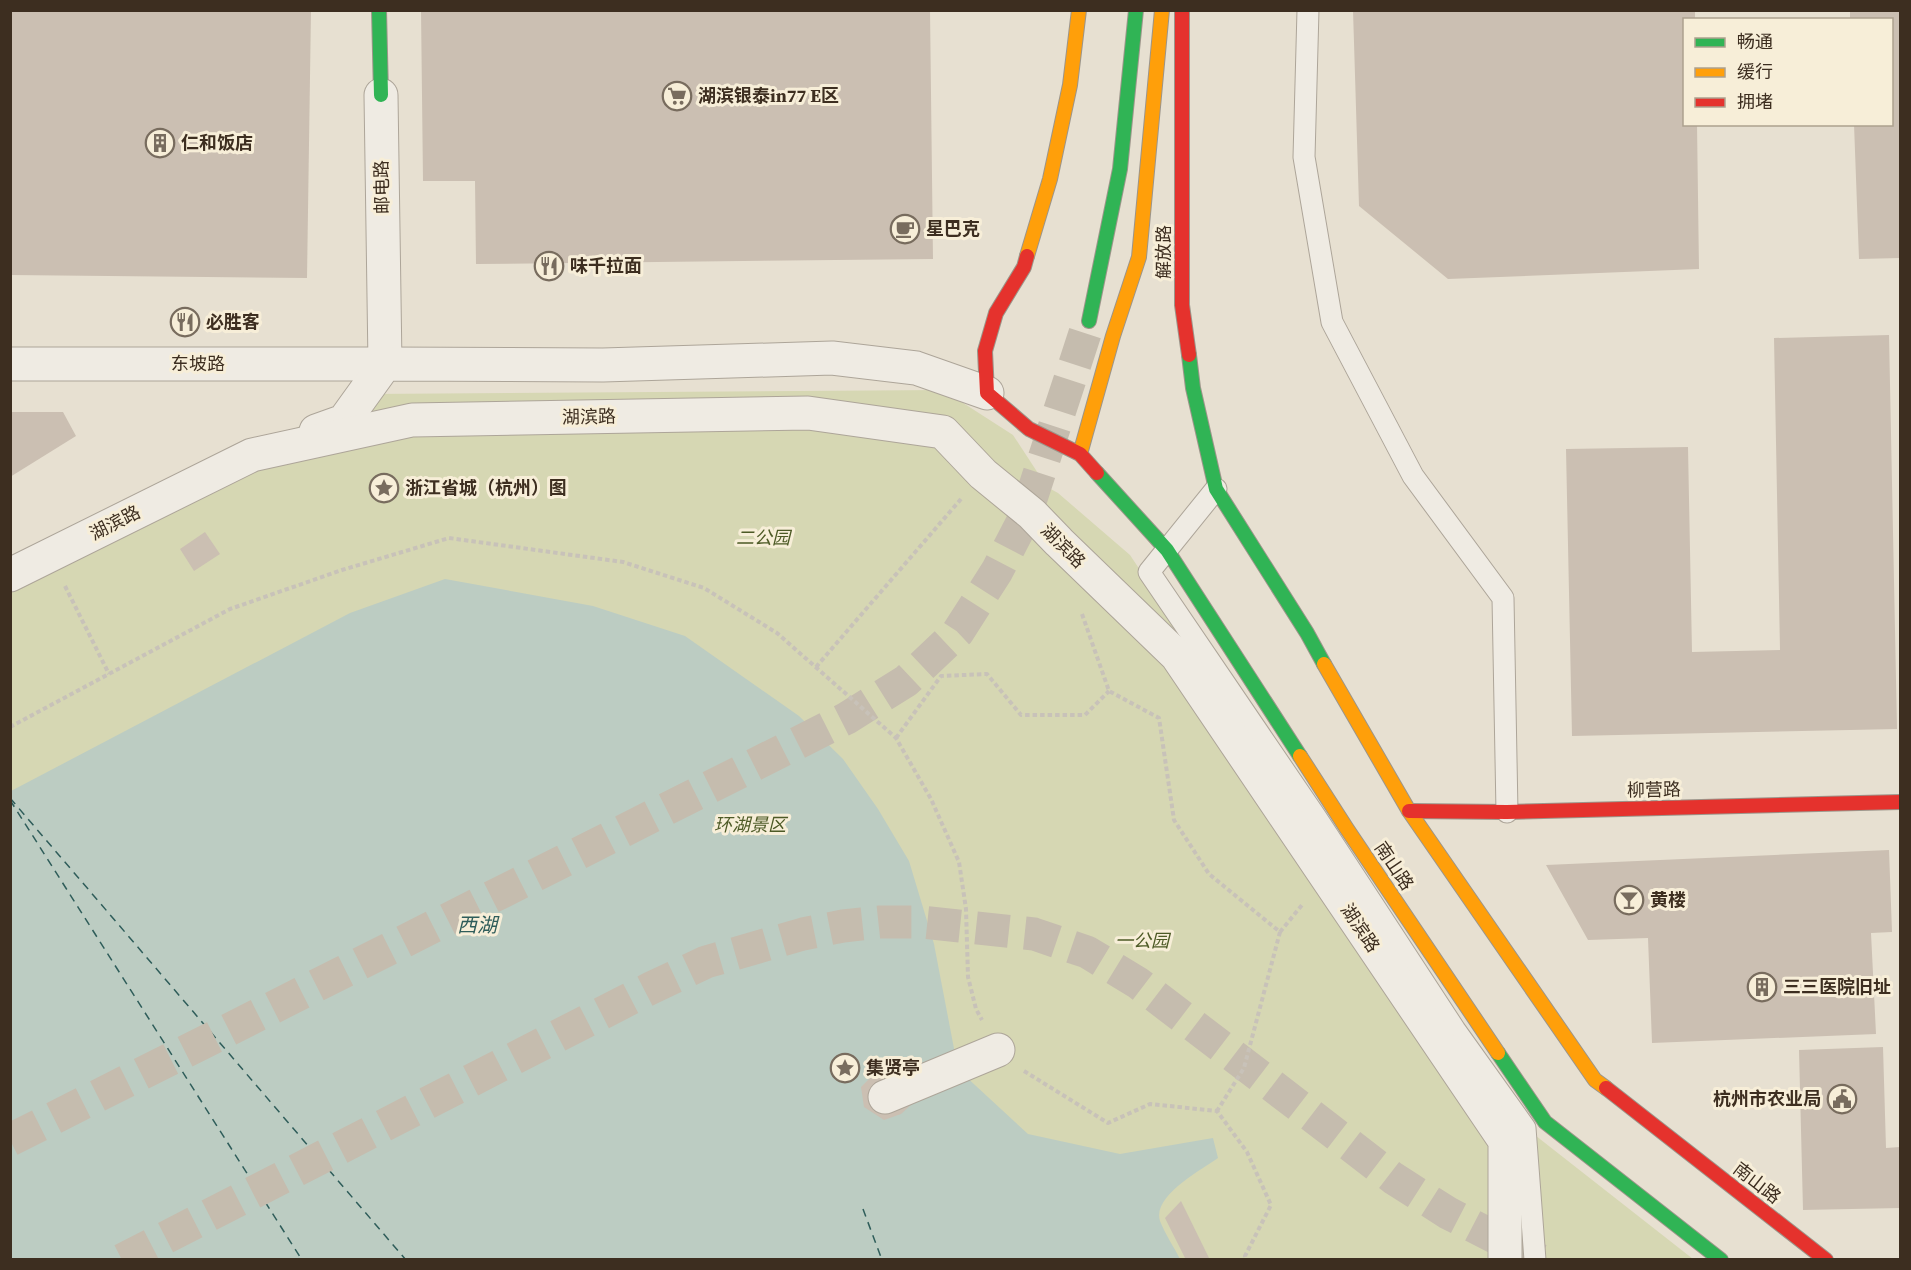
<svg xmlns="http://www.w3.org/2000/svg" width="1911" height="1270" viewBox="0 0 1911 1270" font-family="'Source Serif 4','Noto Sans SC',serif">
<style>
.green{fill:#d6d7b3}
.water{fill:#bcccc2}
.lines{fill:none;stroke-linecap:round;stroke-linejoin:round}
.ferry{stroke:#2f5d5a;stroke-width:1.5;stroke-dasharray:8 6;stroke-linecap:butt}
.building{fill:#cbbfb2}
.primary-tunnel{stroke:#c5bcae;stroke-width:33;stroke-dasharray:33 16;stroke-linecap:butt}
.lane-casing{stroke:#ada599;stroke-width:23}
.street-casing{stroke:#ada599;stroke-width:35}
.fast-casing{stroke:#9c958a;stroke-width:16}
.slow-casing{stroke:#9c958a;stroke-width:16}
.jam-casing{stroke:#9c958a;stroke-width:16}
.path{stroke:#c8c2b9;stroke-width:4;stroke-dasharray:4.5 3;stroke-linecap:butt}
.lane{stroke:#efebe3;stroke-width:21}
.street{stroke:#efebe3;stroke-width:33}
.fast{stroke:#30b455;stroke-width:14}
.slow{stroke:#ff9f0a;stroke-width:14}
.jam{stroke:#e5322d;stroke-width:14}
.labels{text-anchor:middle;stroke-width:6;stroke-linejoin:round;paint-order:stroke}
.poi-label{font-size:18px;font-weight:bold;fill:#3d2e20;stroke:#f7eed8;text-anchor:start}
.street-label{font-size:18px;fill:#3d2e20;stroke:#f7eed8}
.park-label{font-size:18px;font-style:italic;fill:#4d5a26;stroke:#f7eed8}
.water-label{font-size:20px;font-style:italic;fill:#2f5d5a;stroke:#f7eed8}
</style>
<rect width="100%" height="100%" fill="#e7e0d1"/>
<polygon class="green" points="943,390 1013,435 1047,487 1058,493 1130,555 1322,843 1513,1118 1693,1259 11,1260 11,562 368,394"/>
<path class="water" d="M 445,579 L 593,606 L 685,636 L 799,716 L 843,759 L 878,809 L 909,861 L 934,944 L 956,1059 L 963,1074 L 1028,1134 L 1120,1154 L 1213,1138 L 1218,1158 C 1201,1170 1152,1196 1160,1221 C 1165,1234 1174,1247 1180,1259 L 11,1260 L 11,791 L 350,613 Z"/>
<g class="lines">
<g class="ferry">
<polyline points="10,798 406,1260"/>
<polyline points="10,800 302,1260"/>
<polyline points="863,1209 882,1260"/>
</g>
</g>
<g class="building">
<polygon points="10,10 311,10 307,278 10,275"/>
<polygon points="421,10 930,10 933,259 476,264 475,181 423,181"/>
<polygon points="1353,10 1695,10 1695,20 1684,20 1684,124 1697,124 1699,269 1448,279 1359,206"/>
<polygon points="1850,10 1900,10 1900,258 1859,259 1854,124 1892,124 1892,20 1850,20"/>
<polygon points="1889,335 1897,729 1572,736 1566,449 1688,447 1692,652 1780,650 1774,338"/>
<polygon points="10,412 63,412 76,436 10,477"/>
<polygon points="205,532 220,554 194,571 180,549"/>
<polygon points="1889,850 1892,932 1871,933 1876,1034 1652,1043 1648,938 1588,940 1546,865"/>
<polygon points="1883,1047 1886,1148 1900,1147 1900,1208 1803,1210 1799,1050"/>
<polygon points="870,1078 896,1078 909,1095 912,1104 901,1114 884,1120 864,1107 861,1087"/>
<polygon points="1181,1201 1210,1260 1186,1260 1165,1218"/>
</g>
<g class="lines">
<g class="primary-tunnel">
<polyline points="10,1140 847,718 906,681 958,632 997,571 1025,517 1089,321"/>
<polyline points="122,1260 651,988 706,962 803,934 843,926 880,922 922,922 1034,934 1087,952 1138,983 1393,1178 1448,1213 1539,1260"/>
</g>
<g class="lane-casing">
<g id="lane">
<polyline points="1308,10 1304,157 1332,322 1413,476 1503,598 1507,812"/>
<polyline points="1216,489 1149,572 1315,816 1455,1030 1525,1128 1535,1260"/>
</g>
</g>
<g class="street-casing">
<g id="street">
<polyline points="10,364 385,364 381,95"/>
<polyline points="316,431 344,421 385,364 603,365 832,358 916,368 987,393"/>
<polyline points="10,575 252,455 412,420 808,413 943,432 983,474 1032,514 1059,542 1177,656 1505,1141 1505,1260"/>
<polyline points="885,1097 998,1050"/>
</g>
</g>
<g class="fast-casing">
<g id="fast">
<polyline points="379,10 381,95"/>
<polyline points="1089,321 1120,169 1136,10"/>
<polyline points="1189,355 1193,388 1216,489 1307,633 1324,664"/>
<polyline points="1097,473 1167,550 1300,756"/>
<polyline points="1498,1053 1545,1122 1721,1260"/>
</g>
</g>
<g class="slow-casing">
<g id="slow">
<polyline points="1027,256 1050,179 1070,85 1079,10"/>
<polyline points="1080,454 1113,336 1139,257 1162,10"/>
<polyline points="1324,664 1409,811 1595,1080 1606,1088"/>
<polyline points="1300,756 1347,829 1498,1053"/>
</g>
</g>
<g class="jam-casing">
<g id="jam">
<polyline points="1182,10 1182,305 1189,355"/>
<polyline points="1027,256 1024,267 996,313 985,351 987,393 1029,429 1080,454 1097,473"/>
<polyline points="1409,811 1507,812 1900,802"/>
<polyline points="1606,1088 1826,1260"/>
</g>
</g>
<g class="path">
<polyline points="65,586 109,674"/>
<polyline points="1082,614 1109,691 1159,718 1174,820 1209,874 1280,932 1244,1068 1217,1111"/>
<polyline points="816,667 961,499"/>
<polyline points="10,727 230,609 342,570 449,538 623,562 704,588 777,633 896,738 931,799 959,862 966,909 968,977 976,1009 982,1020"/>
<polyline points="896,738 941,676 987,674 1021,715 1085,715 1109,691"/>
<polyline points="1280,932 1302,905"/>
<polyline points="1024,1071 1108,1123 1150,1104 1217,1111 1247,1152 1271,1205 1245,1256 1246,1260"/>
</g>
<use href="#lane" class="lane"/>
<use href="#street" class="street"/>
<use href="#fast" class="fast"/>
<use href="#slow" class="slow"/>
<use href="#jam" class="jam"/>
</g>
<defs>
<g id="supermarket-ring" transform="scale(1.5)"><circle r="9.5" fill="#f7eed8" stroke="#786c5e" stroke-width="1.5"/><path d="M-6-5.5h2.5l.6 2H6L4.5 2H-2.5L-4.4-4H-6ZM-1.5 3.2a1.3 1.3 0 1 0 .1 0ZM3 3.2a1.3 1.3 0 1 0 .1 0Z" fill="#786c5e"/></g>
<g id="building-ring" transform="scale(1.5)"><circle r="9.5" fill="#f7eed8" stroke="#786c5e" stroke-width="1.5"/><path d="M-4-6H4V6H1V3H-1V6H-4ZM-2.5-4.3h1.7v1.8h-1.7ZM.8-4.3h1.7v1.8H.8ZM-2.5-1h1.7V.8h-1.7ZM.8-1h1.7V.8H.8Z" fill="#786c5e"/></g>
<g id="cafe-ring" transform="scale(1.5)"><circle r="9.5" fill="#f7eed8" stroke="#786c5e" stroke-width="1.5"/><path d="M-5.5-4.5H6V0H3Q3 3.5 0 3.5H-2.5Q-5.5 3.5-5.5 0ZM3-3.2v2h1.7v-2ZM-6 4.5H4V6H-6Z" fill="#786c5e"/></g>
<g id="restaurant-ring" transform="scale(1.5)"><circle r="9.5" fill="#f7eed8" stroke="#786c5e" stroke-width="1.5"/><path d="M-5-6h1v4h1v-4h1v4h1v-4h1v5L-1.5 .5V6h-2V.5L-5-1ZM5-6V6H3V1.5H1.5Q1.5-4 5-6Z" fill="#786c5e"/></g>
<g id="sight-ring" transform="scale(1.5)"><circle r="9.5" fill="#f7eed8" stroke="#786c5e" stroke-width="1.5"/><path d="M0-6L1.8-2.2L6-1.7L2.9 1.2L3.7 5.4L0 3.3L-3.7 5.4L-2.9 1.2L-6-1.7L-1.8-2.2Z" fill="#786c5e"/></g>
<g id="bar-ring" transform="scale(1.5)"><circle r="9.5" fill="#f7eed8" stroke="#786c5e" stroke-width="1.5"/><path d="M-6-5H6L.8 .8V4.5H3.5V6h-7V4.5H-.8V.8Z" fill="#786c5e"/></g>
<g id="civic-ring" transform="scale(1.5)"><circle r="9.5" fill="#f7eed8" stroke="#786c5e" stroke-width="1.5"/><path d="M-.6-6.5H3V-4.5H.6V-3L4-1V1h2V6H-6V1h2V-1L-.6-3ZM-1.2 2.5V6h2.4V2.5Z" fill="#786c5e"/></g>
</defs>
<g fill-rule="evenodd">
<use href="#supermarket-ring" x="677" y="96"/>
<use href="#building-ring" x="160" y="143"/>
<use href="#cafe-ring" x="905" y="229"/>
<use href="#restaurant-ring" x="549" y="266"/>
<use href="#restaurant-ring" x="185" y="322"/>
<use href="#sight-ring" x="384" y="488"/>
<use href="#bar-ring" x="1629" y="900"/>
<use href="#building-ring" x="1762" y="987"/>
<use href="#sight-ring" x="845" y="1068"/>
<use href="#civic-ring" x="1842" y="1099"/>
</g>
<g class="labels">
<g class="poi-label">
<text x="698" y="102">湖滨银泰in77 E区</text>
<text x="181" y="149">仁和饭店</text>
<text x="926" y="235">星巴克</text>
<text x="570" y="272">味千拉面</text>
<text x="206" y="328">必胜客</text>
<text x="405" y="494">浙江省城（杭州）图</text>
<text x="1650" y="906">黄楼</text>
<text x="1783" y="993">三三医院旧址</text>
<text x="866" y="1074">集贤亭</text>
<text x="1821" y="1105" text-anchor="end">杭州市农业局</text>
</g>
<g class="street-label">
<text transform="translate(382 187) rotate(-91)" y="6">邮电路</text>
<text transform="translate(1164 252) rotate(-90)" y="6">解放路</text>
<text x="198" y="370">东坡路</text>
<text transform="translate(589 417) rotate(-1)" y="6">湖滨路</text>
<text transform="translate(115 523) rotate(-27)" y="6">湖滨路</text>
<text transform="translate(1063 546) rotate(45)" y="6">湖滨路</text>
<text transform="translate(1654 790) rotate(-1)" y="6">柳营路</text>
<text transform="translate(1394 866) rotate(56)" y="6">南山路</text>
<text transform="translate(1360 928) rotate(56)" y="6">湖滨路</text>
<text transform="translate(1757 1183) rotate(38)" y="6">南山路</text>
</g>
<g class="park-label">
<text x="763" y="544">二公园</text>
<text x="750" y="831">环湖景区</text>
<text x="1142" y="947">一公园</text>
</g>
<g class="water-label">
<text x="477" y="932">西湖</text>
</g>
</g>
<rect width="1911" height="1270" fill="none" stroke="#3d2e20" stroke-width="24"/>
<rect x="1683" y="18" width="210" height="108" fill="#f7eed8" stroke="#ada18e" stroke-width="1.5"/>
<rect x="1695" y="38" width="30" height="9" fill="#30b455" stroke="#ada18e" stroke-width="1.5"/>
<text x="1737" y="48" font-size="18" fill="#3d2e20">畅通</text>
<rect x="1695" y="68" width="30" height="9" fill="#ff9f0a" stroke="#ada18e" stroke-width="1.5"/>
<text x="1737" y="78" font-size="18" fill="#3d2e20">缓行</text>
<rect x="1695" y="98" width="30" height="9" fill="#e5322d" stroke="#ada18e" stroke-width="1.5"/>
<text x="1737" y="108" font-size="18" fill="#3d2e20">拥堵</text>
</svg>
